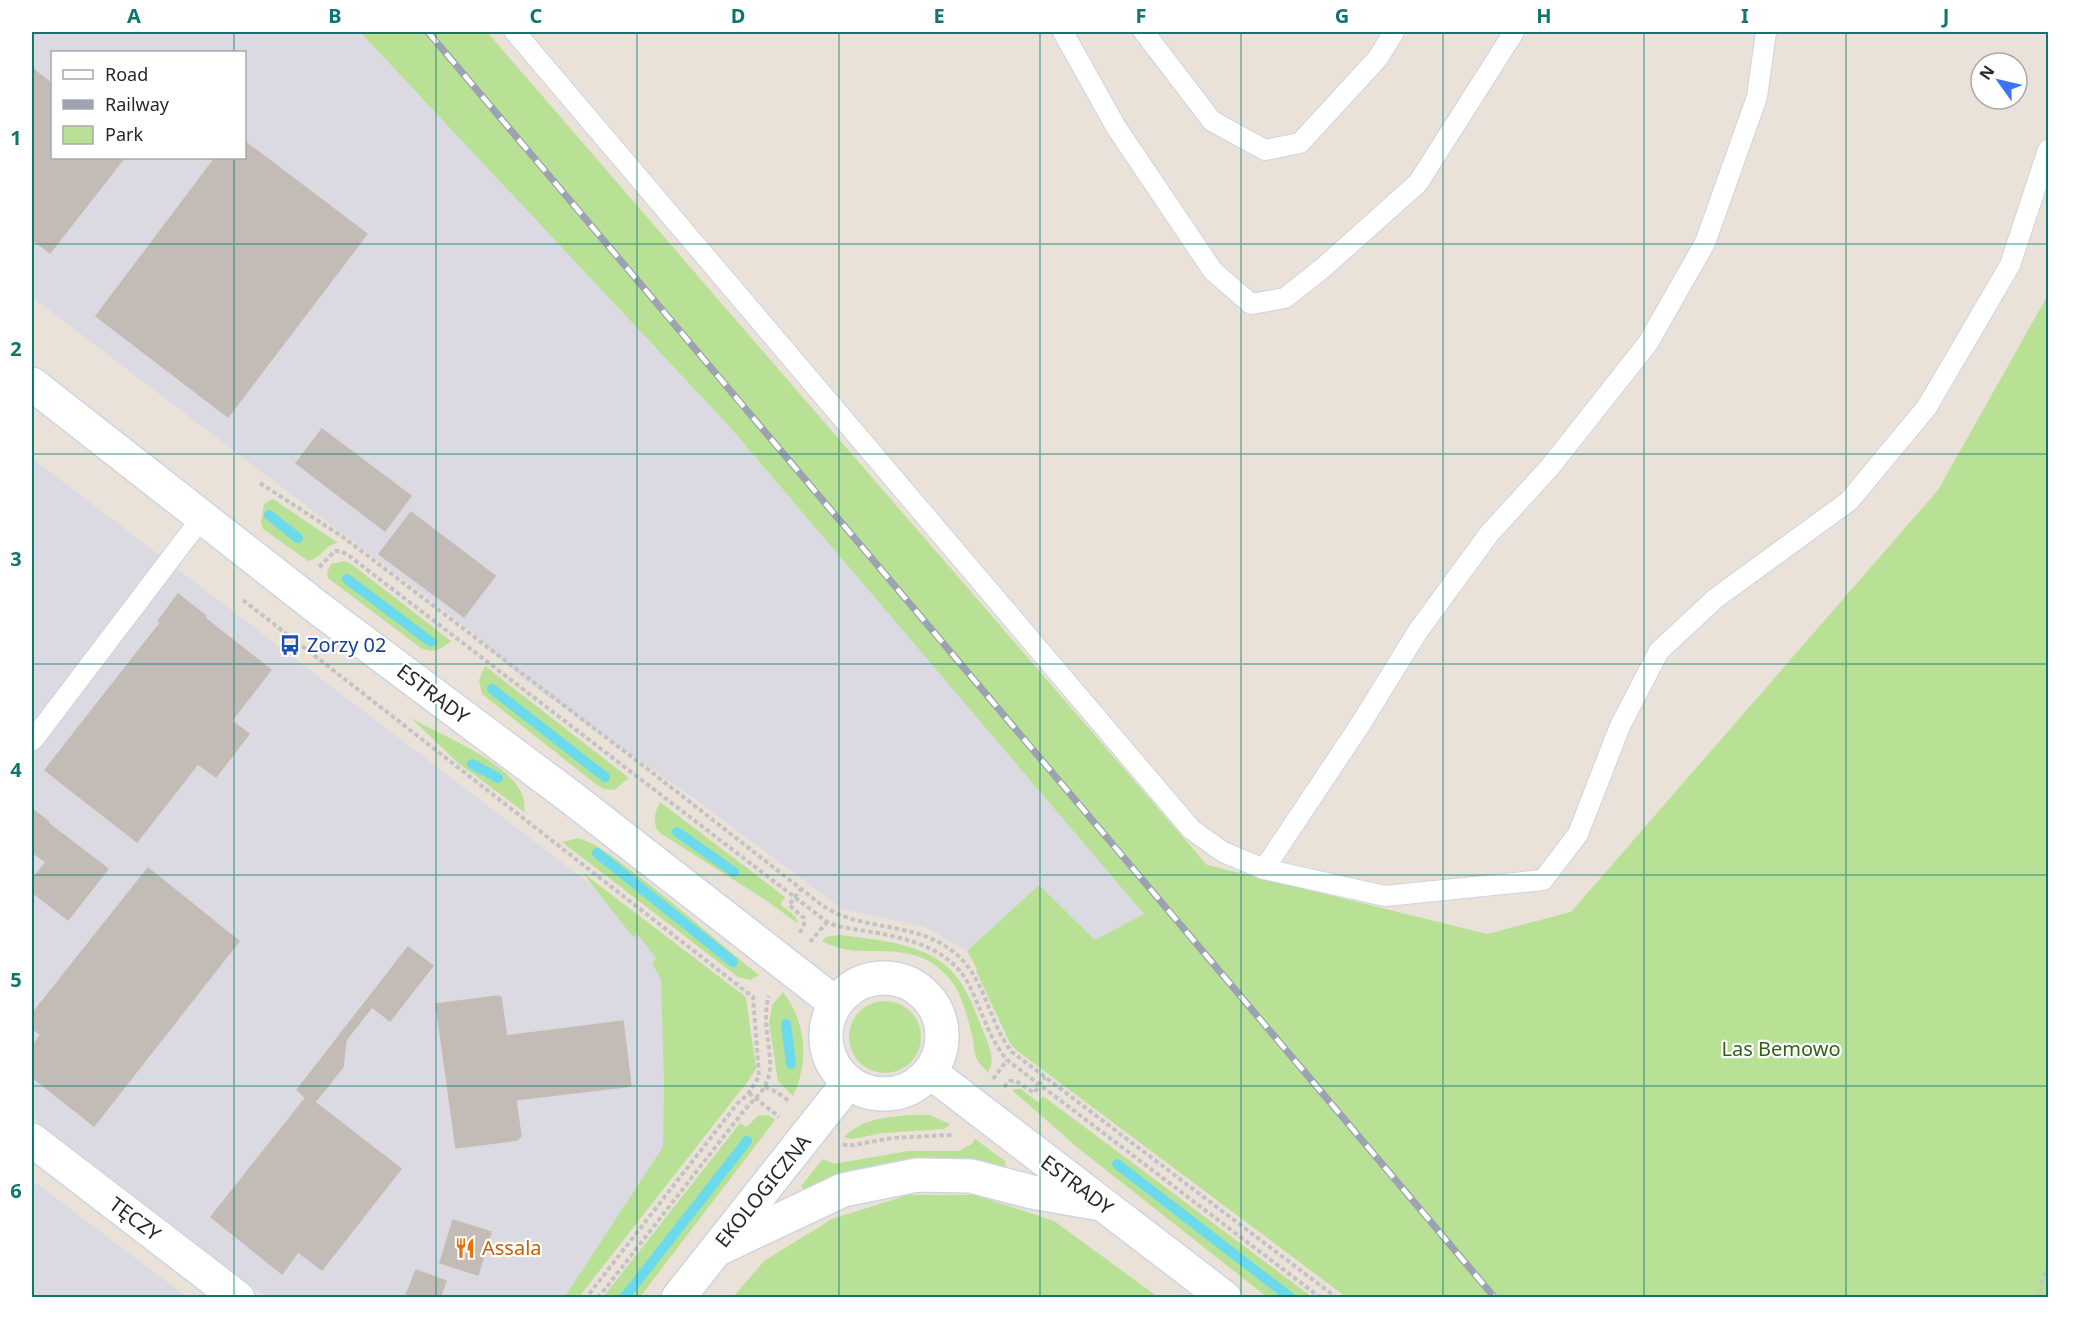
<svg xmlns="http://www.w3.org/2000/svg" width="2080" height="1329" viewBox="0 0 2080 1329" font-family="'Noto Sans',sans-serif">
<style>
.industrial{fill:#dbdae2;fill-rule:evenodd}
.green{fill:#b8e195}
.lines{fill:none;stroke-linecap:round;stroke-linejoin:round}
.stream{stroke:#6cdaed;stroke-width:10}
.building{fill:#c2bbb6;stroke:#c5bcb3;stroke-width:1.5}
.service-casing{stroke:#ced4e1;stroke-width:22}
.minor-casing{stroke:#ced4e1;stroke-width:36}
.tertiary-casing{stroke:#ced4e1;stroke-width:36}
.secondary-casing{stroke:#ced4e1;stroke-width:36}
.path{stroke:#c3c3c3;stroke-width:4;stroke-dasharray:4.5 3;stroke-linecap:butt}
.service{stroke:#fff;stroke-width:20}
.minor{stroke:#fff;stroke-width:33}
.tertiary{stroke:#fff;stroke-width:33}
.secondary{stroke:#fff;stroke-width:33}
.rail-casing{stroke:#9ca2b2;stroke-width:7}
.rail{stroke:#fff;stroke-width:4.5;stroke-dasharray:14;stroke-linecap:butt}
.grid{fill:none;stroke:#0f766e;stroke-width:1.5;stroke-opacity:0.55}
.labels{text-anchor:middle;stroke-width:4.5;stroke-linejoin:round;paint-order:stroke}
.transit-label{font-size:20px;fill:#164399;stroke:#fff;text-anchor:start}
.street-label{font-size:20px;fill:#282828;stroke:#fff}
.park-label{font-size:20px;fill:#32621a;stroke:#fff}
.food-label{font-size:20px;fill:#c56008;stroke:#fff;text-anchor:start}
.neatline{fill:none;stroke:#0f766e;stroke-width:2}
.grid-label{font-size:20px;text-anchor:middle;font-weight:bold;fill:#0f766e}
</style>
<rect width="100%" height="100%" fill="#eae1d9"/>
<g class="industrial">
<path d="M 32,32 L 360,32 L 729,426 L 1145,914 L 1095,940 L 1039,885 L 967,951 L 925,927 L 842,909 L 695,799 L 527,682 L 471,631 L 32,297 ZM 52,52 L 244,52 L 244,158 L 52,158 Z"/>
<polygon points="32,458 745,1002 753,1071 577,1297 266,1297 32,1117"/>
<polygon points="32,1180 187,1297 32,1297"/>
</g>
<g class="green">
<polygon points="360,32 487,32 1207,865 1487,934 1571,912 1938,490 2048,295 2048,1297 1346,1297 1016,1050 1010,1043 976,971 977,969 967,951 1039,885 1095,940 1144,914 729,426"/>
<path d="M 273,499 L 338,543 C 325,544 321,559 308,561 L 263,529 L 261,523 L 264,504 Z"/>
<path d="M 344,561 L 350,563 L 451,641 C 442,649 433,654 421,648 L 328,578 L 327,573 L 331,564 Z"/>
<polygon points="485,666 629,778 614,790 604,789 597,785 482,694 479,680"/>
<path d="M 410,717 C 439,736 532,768 524,812 L 457,762 Z"/>
<path d="M 660,802 L 785,897 L 780,904 L 796,917 L 797,923 L 767,901 L 660,833 C 651,824 655,812 660,802 Z"/>
<path d="M 578,838 C 599,844 615,859 633,872 C 676,904 716,941 759,975 L 750,980 L 738,977 L 562,842 Z"/>
<polygon points="583,873 746,997 756,1069 748,1081 579,1297 564,1298 663,1147 664,1085 661,979 652,963 656,958 637,934 633,937"/>
<path d="M 840,935 C 884,941 938,943 963,986 C 971,999 976,1014 982,1028 C 987,1042 997,1058 988,1072 C 983,1067 978,1063 976,1057 C 974,1052 974,1045 973,1039 C 968,1019 963,996 950,979 C 910,932 864,965 822,941 L 826,937 Z"/>
<path d="M 783,992 C 807,1023 809,1062 793,1096 L 778,1081 L 769,1023 L 772,1005 Z"/>
<circle cx="885" cy="1037" r="36"/>
<polygon points="1015,1089 1021,1089 1038,1102 1043,1096 1312,1297 1267,1297 1078,1148 1012,1090"/>
<polygon points="759,1115 770,1116 775,1120 640,1297 603,1297 740,1123 746,1127"/>
<path d="M 910,1115 L 929,1115 L 950,1124 L 944,1129 L 883,1133 L 852,1139 L 844,1137 C 863,1118 885,1118 910,1115 Z"/>
<path d="M 975,1139 L 1005,1161 L 1006,1167 L 1004,1169 C 976,1166 945,1159 917,1160 C 878,1161 842,1175 807,1190 L 803,1189 L 801,1186 L 823,1159 L 834,1164 L 908,1151 L 959,1151 L 972,1144 Z"/>
<polygon points="908,1195 975,1195 1054,1221 1158,1297 733,1297 764,1261 832,1219"/>
</g>
<g class="lines">
<g class="stream">
<polyline points="269,515 298,538"/>
<polyline points="347,579 431,642"/>
<polyline points="492,689 605,777"/>
<polyline points="472,764 498,778"/>
<polyline points="677,832 734,872"/>
<polyline points="597,853 733,962"/>
<polyline points="786,1024 791,1064"/>
<polyline points="1117,1164 1291,1298"/>
<polyline points="624,1298 747,1141"/>
</g>
</g>
<g class="building">
<polygon points="32,68 52,84 52,158 124,158 50,253 32,239"/>
<polygon points="244,141 367,234 228,417 96,316 215,158 244,158"/>
<polygon points="322,429 411,496 385,531 296,463"/>
<polygon points="411,512 495,576 464,617 379,554"/>
<polygon points="178,594 206,616 205,618 271,670 137,842 45,770 161,622 158,621"/>
<polygon points="232,721 249,734 216,777 198,764"/>
<polygon points="32,809 49,822 32,845"/>
<polygon points="48,823 108,869 68,920 32,892 32,880 46,862 32,852 32,845"/>
<polygon points="148,868 239,941 116,1098 39,1037 41,1035 32,1028 32,1014"/>
<polygon points="408,947 433,966 390,1021 372,1007 346,1040 343,1067 315,1102 307,1096 305,1097 297,1090"/>
<polygon points="498,996 501,997 521,1136 517,1140 456,1148 436,1004"/>
<polygon points="623,1021 631,1086 515,1100 507,1036"/>
<polygon points="39,1037 116,1098 94,1126 32,1077 32,1047"/>
<polygon points="307,1096 401,1169 322,1270 298,1252 282,1274 211,1217"/>
<polygon points="453,1220 491,1232 478,1275 440,1263"/>
<polygon points="416,1270 446,1281 440,1298 405,1298"/>
</g>
<g class="lines">
<g class="service-casing">
<g id="service">
<polyline points="515,32 1191,829 1223,852 1264,869 1385,896 1543,880 1578,834 1620,726 1659,651 1716,598 1849,501 1927,407 2010,265 2048,150"/>
<polyline points="1063,32 1116,127 1213,271 1251,304 1285,298 1324,267 1418,183 1514,32"/>
<polyline points="1144,32 1212,121 1265,150 1300,143 1378,58 1394,32"/>
<polyline points="33,740 203,516"/>
<polyline points="1264,869 1360,725 1418,631 1489,534 1550,467 1648,343 1705,243 1757,97 1766,32"/>
</g>
</g>
<g class="minor-casing">
<polyline id="minor" points="32,1140 238,1298"/>
</g>
<g class="tertiary-casing">
<g id="tertiary">
<polyline points="716,1250 843,1190 917,1175 971,1176 1032,1192 1101,1204"/>
<polyline points="678,1298 848,1083"/>
</g>
</g>
<g class="secondary-casing">
<g id="secondary">
<polyline points="32,384 322,611 568,795 835,1003"/>
<circle cx="884" cy="1036" r="58"/>
<polyline points="930,1072 1225,1298"/>
</g>
</g>
<g class="path">
<path d="M 260,483 L 343,537 L 645,767 L 823,906 C 868,935 926,918 965,963 C 987,989 991,1026 1012,1052 L 1337,1298"/>
<path d="M 319,567 L 335,551 L 341,551 L 348,555 L 827,922 L 837,926 C 883,935 947,938 970,987 C 982,1011 989,1039 1007,1060 L 1321,1298"/>
<polyline points="243,600 753,997 759,1076 749,1093 737,1104 586,1298"/>
<polyline points="800,933 804,924 804,918 789,905 801,889"/>
<polyline points="810,942 827,922"/>
<polyline points="993,1079 1007,1060"/>
<polyline points="765,1087 777,1092 790,1102"/>
<polyline points="1004,1087 1010,1081 1016,1081 1034,1093 1045,1077"/>
<polyline points="749,1093 779,1117"/>
<polyline points="843,1144 848,1146 892,1138 950,1135 954,1134"/>
<path d="M 598,1298 L 742,1113 C 749,1104 761,1095 766,1084 C 778,1061 759,1026 769,996"/>
<polyline points="2037,1298 2048,1264"/>
</g>
<use href="#service" class="service"/>
<use href="#minor" class="minor"/>
<use href="#tertiary" class="tertiary"/>
<use href="#secondary" class="secondary"/>
<g class="rail-casing">
<polyline id="rail" points="428,32 1495,1298"/>
</g>
<use href="#rail" class="rail"/>
</g>
<path class="grid" d="M 234,32 L 234,52M 436,32 L 436,1298M 637,32 L 637,1298M 839,32 L 839,1298M 1040,32 L 1040,1298M 1241,32 L 1241,1298M 1443,32 L 1443,1298M 1644,32 L 1644,1298M 1846,32 L 1846,1298M 234,158 L 234,1298M 32,244 L 2048,244M 32,454 L 2048,454M 32,664 L 2048,664M 32,875 L 2048,875M 32,1086 L 2048,1086"/>
<defs>
<g id="bus-bare" transform="scale(1.62)"><path d="M-5-6H5V4H4V6H2V4H-2V6H-4V4H-5ZM-3.5-4V0h7V-4ZM-3.5 1.2v1.5H-2V1.2ZM2 1.2v1.5H3.5V1.2Z" fill="#1a4fb4" stroke="#fff" stroke-width="2.5" paint-order="stroke"/></g>
<g id="restaurant-bare" transform="scale(1.62)"><path d="M-5-6h1v4h1v-4h1v4h1v-4h1v5L-1.5 .5V6h-2V.5L-5-1ZM5-6V6H3V1.5H1.5Q1.5-4 5-6Z" fill="#e8710a" stroke="#fff" stroke-width="2.5" paint-order="stroke"/></g>
</defs>
<g fill-rule="evenodd">
<use href="#bus-bare" x="290" y="645"/>
<use href="#restaurant-bare" x="465" y="1248"/>
</g>
<g class="labels">
<g class="transit-label">
<text x="307" y="652">Zorzy 02</text>
</g>
<g class="street-label">
<text transform="translate(433 694) rotate(37)" y="7">ESTRADY</text>
<text transform="translate(1077 1185) rotate(37)" y="7">ESTRADY</text>
<text transform="translate(763 1191) rotate(-51)" y="7">EKOLOGICZNA</text>
<text transform="translate(135 1219) rotate(37)" y="7">TĘCZY</text>
</g>
<g class="park-label">
<text x="1781" y="1056">Las Bemowo</text>
</g>
<g class="food-label">
<text x="482" y="1255">Assala</text>
</g>
</g>
<rect width="2080" height="1329" fill="none" stroke="#ffffff" stroke-width="66"/>
<rect x="51" y="51" width="195" height="108" fill="#ffffff" stroke="#a9a9a9" stroke-width="1.5"/>
<rect x="63" y="70" width="30" height="9" fill="#ffffff" stroke="#a9a9a9" stroke-width="1.5"/>
<text x="105" y="81" font-size="18" fill="#282828">Road</text>
<rect x="63" y="100" width="30" height="9" fill="#9ca2b2" stroke="#a9a9a9" stroke-width="1.5"/>
<text x="105" y="111" font-size="18" fill="#282828">Railway</text>
<rect x="63" y="126" width="30" height="18" fill="#b8e195" stroke="#a9a9a9" stroke-width="1.5"/>
<text x="105" y="141" font-size="18" fill="#282828">Park</text>
<g transform="translate(1999 81) rotate(304)"><circle r="28" fill="#ffffff" stroke="#a9a9a9" stroke-width="1.5"/>
<path d="M0-4.5L10 22L0 15L-10 22Z" fill="#3974f7"/>
<text y="-9" font-size="16" font-weight="bold" text-anchor="middle" fill="#282828">N</text>
</g>
<rect x="33" y="33" width="2014" height="1263" class="neatline"/>
<g class="grid-label">
<text x="134" y="23">A</text>
<text x="335" y="23">B</text>
<text x="536" y="23">C</text>
<text x="738" y="23">D</text>
<text x="939" y="23">E</text>
<text x="1141" y="23">F</text>
<text x="1342" y="23">G</text>
<text x="1544" y="23">H</text>
<text x="1745" y="23">I</text>
<text x="1946" y="23">J</text>
<text x="16" y="145">1</text>
<text x="16" y="356">2</text>
<text x="16" y="566">3</text>
<text x="16" y="777">4</text>
<text x="16" y="987">5</text>
<text x="16" y="1198">6</text>
</g>
</svg>
